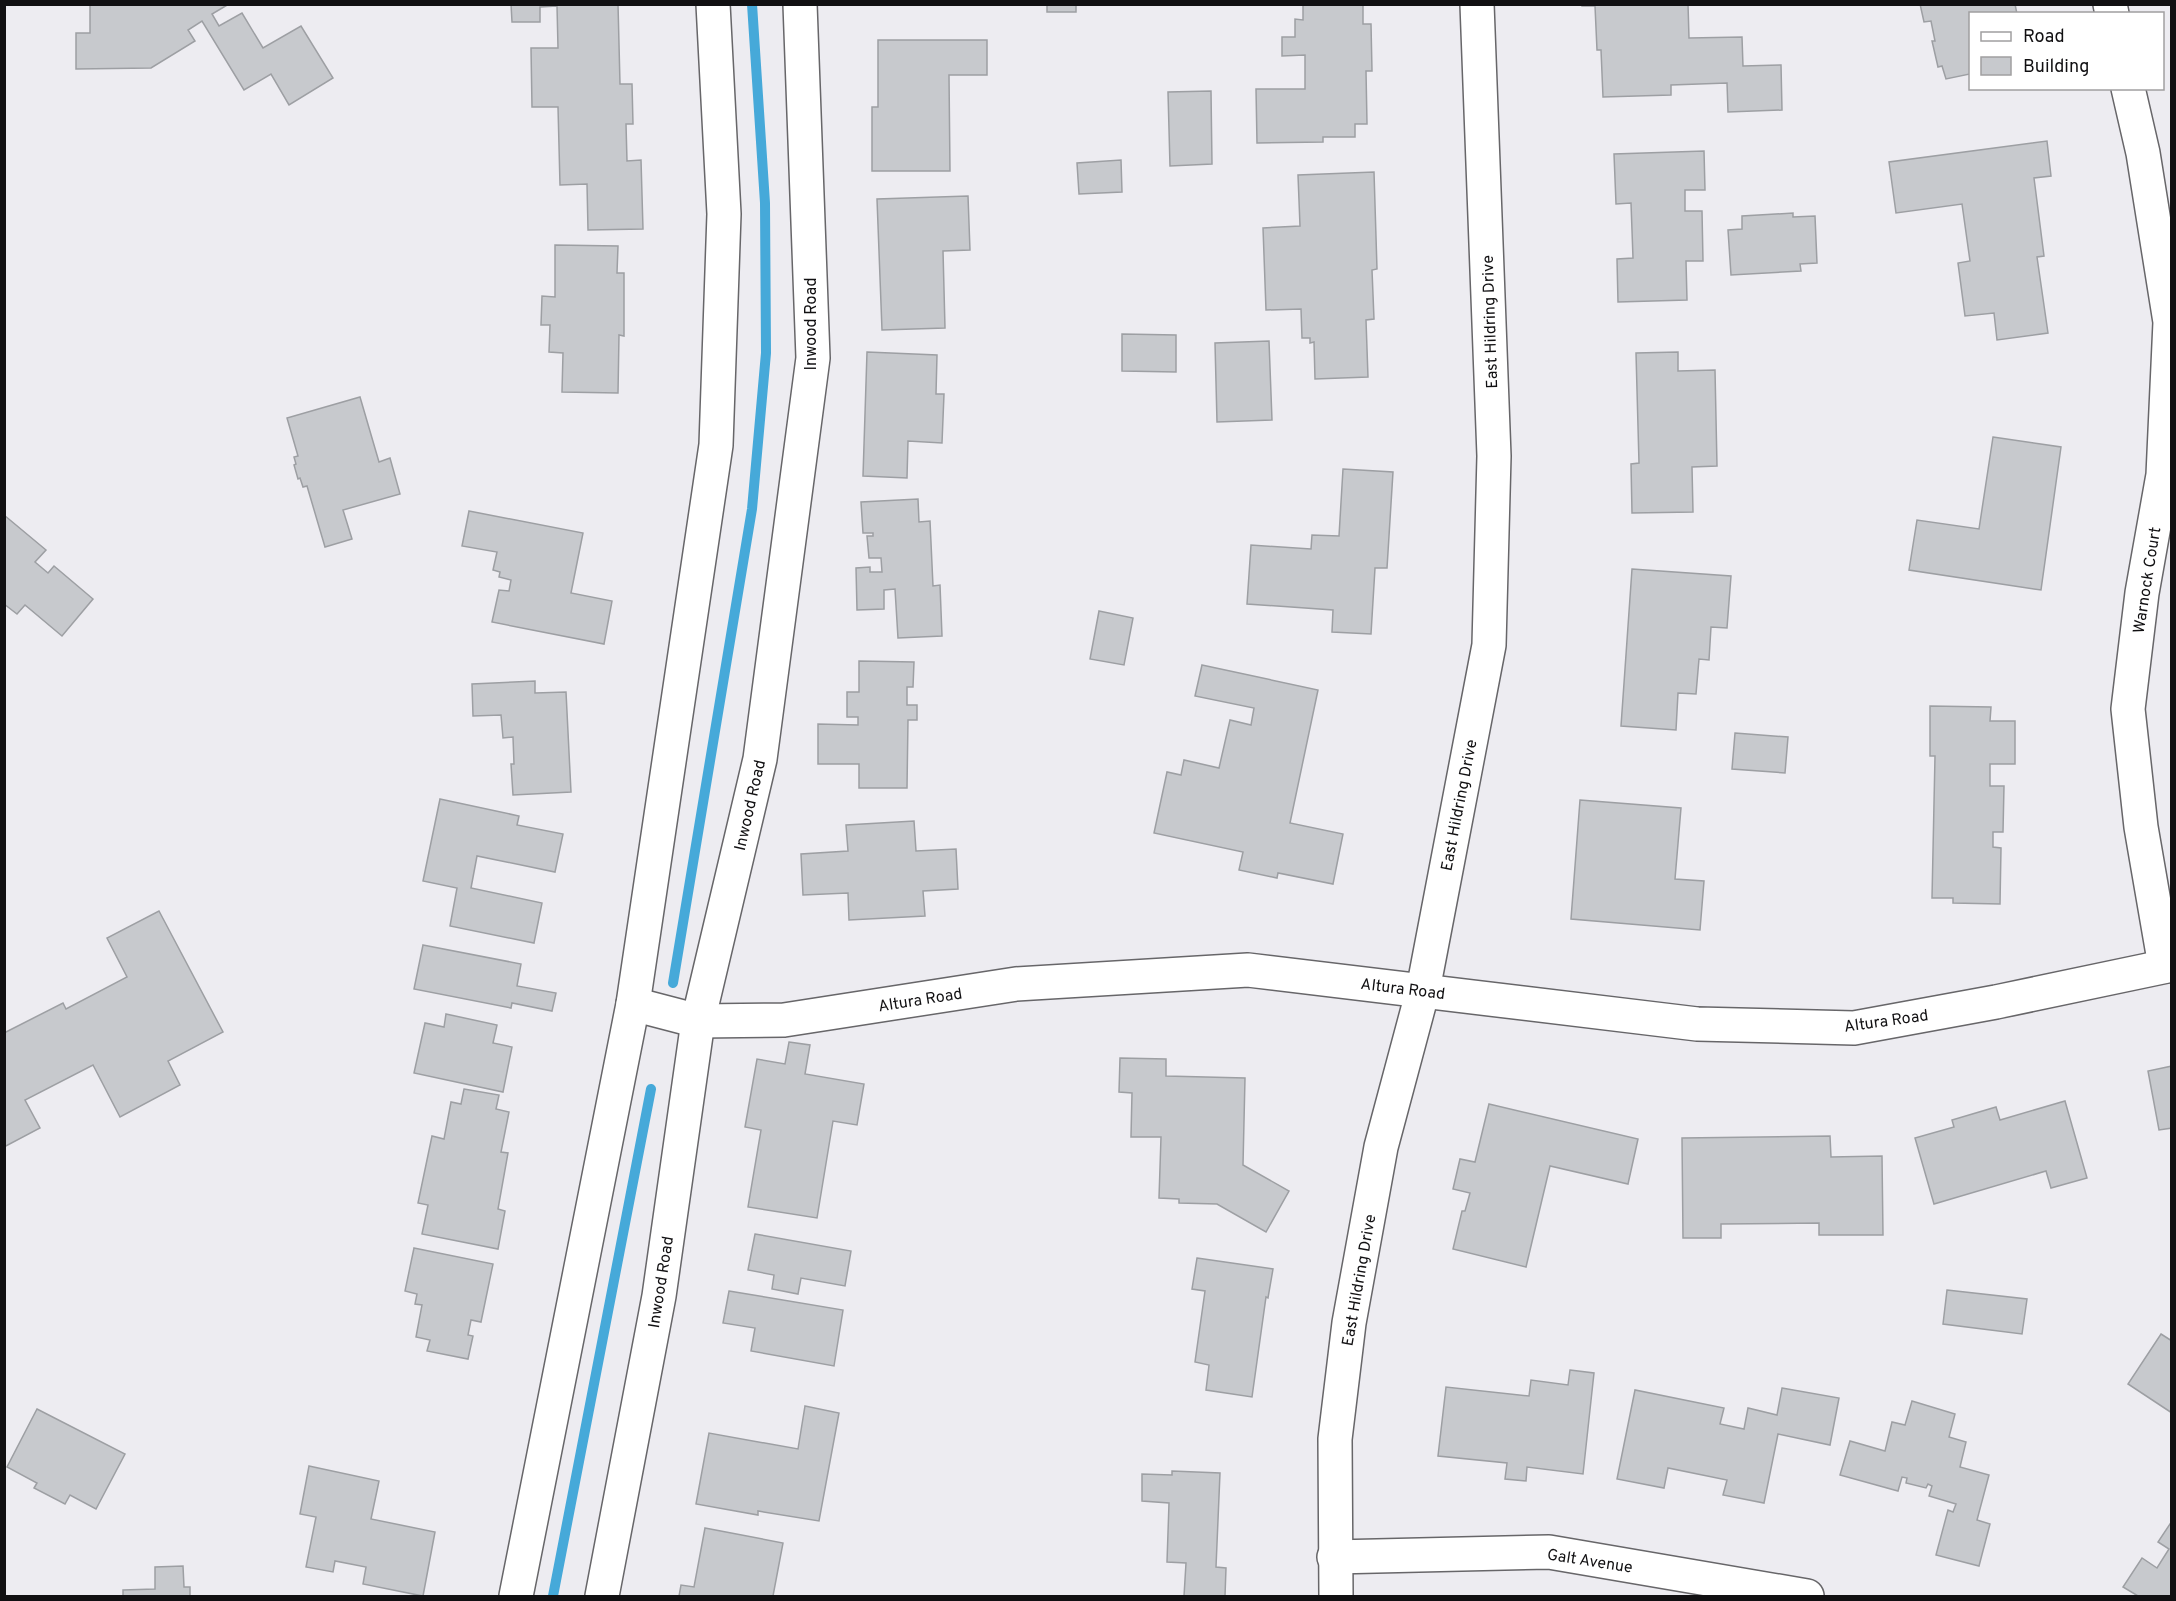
<svg xmlns="http://www.w3.org/2000/svg" width="2176" height="1601" viewBox="0 0 2176 1601" font-family="Overpass,sans-serif">
<style>
.lines{fill:none;stroke-linecap:round;stroke-linejoin:round}
.stream{stroke:#46a9d9;stroke-width:10}
.building{fill:#c7c9cd;stroke:#9d9fa3;stroke-width:1.5}
.minor-casing{stroke:#676669;stroke-width:36}
.minor{stroke:#fff;stroke-width:33}
.labels{text-anchor:middle;stroke-width:6;stroke-linejoin:round;paint-order:stroke}
.street-label{font-size:16px;fill:#111012;stroke:#fff}
</style>
<rect width="100%" height="100%" fill="#edecf1"/>
<g class="lines">
<g class="stream">
<polyline points="673,983 752,509 766,353 765,203 752,4"/>
<polyline points="553,1596 651,1089"/>
</g>
</g>
<g class="building">
<polygon points="90,4 229,4 212,14 219,26 242,13 263,48 301,26 333,78 289,105 271,74 244,90 202,21 188,30 195,41 151,68 76,69 76,33 90,33"/>
<polygon points="511,4 618,4 620,84 632,84 633,124 626,124 627,161 641,160 643,229 588,230 587,184 560,185 558,107 532,107 531,48 558,48 557,6 540,7 540,22 512,22"/>
<rect x="1047" y="4" width="29" height="8"/>
<polygon points="1303,4 1363,4 1363,24 1371,24 1372,71 1366,71 1367,124 1355,124 1355,137 1323,137 1323,142 1257,143 1256,89 1305,89 1305,55 1282,56 1282,37 1295,37 1295,19 1303,20"/>
<polygon points="1582,4 1688,4 1689,38 1742,37 1743,66 1781,65 1782,110 1728,112 1727,83 1671,85 1671,95 1603,97 1601,50 1597,50 1595,6 1582,6"/>
<polygon points="1920,4 2015,4 2017,14 1970,14 1970,74 1946,79 1942,66 1938,67 1932,41 1935,41 1931,21 1924,22"/>
<polygon points="878,40 987,40 987,75 949,75 950,171 872,171 872,107 878,107"/>
<polygon points="1211,91 1212,164 1170,166 1168,92"/>
<polygon points="2047,141 2051,176 2034,178 2044,256 2037,257 2048,333 1997,340 1994,313 1965,316 1958,263 1970,261 1962,204 1896,213 1889,162"/>
<polygon points="1704,151 1705,190 1685,190 1685,211 1702,211 1703,261 1686,261 1687,300 1618,302 1617,259 1633,258 1631,203 1616,204 1614,154"/>
<polygon points="1121,160 1122,192 1079,194 1077,163"/>
<polygon points="1374,172 1377,269 1372,270 1374,319 1366,320 1368,377 1315,379 1314,342 1310,343 1310,338 1302,338 1301,309 1266,310 1263,228 1300,226 1298,175"/>
<polygon points="968,196 970,250 943,251 945,328 882,330 877,199"/>
<polygon points="1793,213 1793,217 1815,216 1817,263 1800,264 1801,271 1731,275 1728,230 1742,229 1742,216"/>
<polygon points="555,245 618,246 617,273 624,273 624,336 619,335 618,393 562,392 563,353 549,352 550,325 541,325 542,296 555,297"/>
<polygon points="1122,334 1176,335 1176,372 1122,371"/>
<polygon points="1269,341 1272,420 1217,422 1215,343"/>
<polygon points="867,352 937,355 936,394 944,394 942,443 908,441 907,478 863,476"/>
<polygon points="1678,352 1678,371 1715,370 1717,466 1692,467 1693,512 1632,513 1631,464 1639,463 1636,353"/>
<polygon points="360,397 379,462 390,458 400,494 343,510 352,539 325,547 307,486 303,487 300,478 298,479 294,465 296,464 294,457 298,456 287,418"/>
<polygon points="1993,437 2061,447 2041,590 1909,570 1917,520 1979,529"/>
<polygon points="1343,469 1393,472 1387,568 1375,568 1371,634 1332,632 1333,610 1247,604 1251,545 1311,549 1312,535 1339,536"/>
<polygon points="918,499 919,522 930,521 933,586 940,585 942,636 898,638 895,589 884,590 884,609 857,610 856,568 870,567 870,572 882,572 881,558 869,558 867,536 873,536 873,533 863,533 861,502"/>
<polygon points="469,511 583,533 571,593 612,601 604,644 492,622 499,590 509,591 511,580 499,577 500,572 493,570 497,552 462,546"/>
<polygon points="4,515 46,550 35,562 48,573 54,566 93,599 62,636 25,605 17,614 4,604"/>
<polygon points="1632,569 1731,576 1727,628 1711,627 1709,660 1699,659 1696,694 1678,693 1676,730 1621,726"/>
<polygon points="1099,611 1133,618 1124,665 1090,659"/>
<polygon points="859,661 914,662 913,687 907,687 907,705 917,705 917,720 908,720 907,788 859,788 859,764 818,764 818,724 858,725 858,717 847,717 847,692 859,692"/>
<polygon points="1202,665 1318,690 1290,823 1343,834 1333,884 1278,873 1277,878 1239,870 1243,852 1154,833 1167,772 1181,775 1184,760 1219,768 1230,720 1251,725 1254,708 1195,696"/>
<polygon points="535,681 535,693 566,692 571,792 513,795 511,764 514,764 513,737 503,738 501,715 473,716 472,684"/>
<polygon points="1930,706 1991,707 1990,721 2015,721 2015,764 1990,764 1990,786 2004,786 2003,832 1993,832 1993,847 2001,848 2000,904 1953,903 1953,898 1932,898 1935,756 1930,756"/>
<polygon points="1735,733 1788,737 1785,773 1732,769"/>
<polygon points="440,799 519,816 517,825 563,834 555,872 477,856 471,888 542,903 534,943 450,926 457,888 423,881"/>
<polygon points="1580,800 1681,808 1675,879 1704,881 1700,930 1571,919"/>
<polygon points="914,821 916,851 956,849 958,889 923,891 925,916 849,920 848,893 803,895 801,854 848,851 846,825"/>
<polygon points="159,911 223,1032 168,1061 180,1085 120,1117 93,1065 25,1100 40,1128 4,1147 4,1033 63,1003 66,1009 127,977 107,938"/>
<polygon points="423,945 521,964 517,986 556,993 552,1011 512,1003 511,1008 414,989"/>
<polygon points="446,1014 497,1025 493,1043 512,1047 503,1092 414,1073 425,1023 444,1027"/>
<polygon points="789,1042 810,1045 805,1074 864,1084 857,1125 833,1121 817,1218 748,1207 761,1130 745,1127 757,1059 785,1064"/>
<polygon points="1120,1058 1166,1059 1166,1076 1245,1078 1243,1165 1289,1191 1266,1232 1217,1204 1179,1203 1179,1199 1159,1198 1161,1137 1131,1137 1132,1093 1119,1092"/>
<polygon points="2172,1066 2172,1128 2159,1130 2148,1071"/>
<polygon points="464,1089 499,1095 496,1109 509,1112 501,1152 508,1153 498,1209 505,1211 498,1249 422,1234 428,1205 418,1203 432,1136 444,1139 451,1102 461,1104"/>
<polygon points="2065,1101 2087,1178 2051,1188 2046,1171 1934,1204 1915,1138 1954,1127 1952,1120 1996,1107 2000,1120"/>
<polygon points="1489,1104 1638,1139 1628,1184 1550,1166 1526,1267 1453,1249 1462,1211 1465,1211 1470,1193 1453,1189 1460,1159 1475,1162"/>
<polygon points="1830,1136 1831,1157 1882,1156 1883,1235 1819,1235 1819,1223 1721,1224 1721,1238 1683,1238 1682,1138"/>
<polygon points="755,1234 851,1251 845,1286 801,1278 798,1294 772,1289 774,1275 748,1270"/>
<polygon points="414,1248 493,1264 481,1322 471,1320 468,1335 473,1336 468,1359 427,1351 430,1340 416,1337 422,1305 415,1304 417,1294 405,1291"/>
<polygon points="1197,1258 1273,1269 1268,1298 1266,1297 1252,1397 1206,1390 1209,1365 1195,1362 1205,1291 1192,1289"/>
<polygon points="1947,1290 2027,1299 2022,1334 1943,1324"/>
<polygon points="729,1291 843,1310 834,1366 751,1351 755,1328 723,1323"/>
<polygon points="2161,1334 2172,1341 2172,1413 2128,1384"/>
<polygon points="1570,1370 1594,1373 1583,1474 1527,1467 1526,1481 1505,1479 1507,1463 1438,1456 1446,1387 1529,1396 1531,1380 1568,1385"/>
<polygon points="1782,1388 1839,1398 1830,1445 1778,1434 1764,1503 1723,1495 1727,1480 1668,1468 1664,1488 1617,1479 1635,1390 1724,1408 1720,1424 1744,1429 1748,1408 1777,1415"/>
<polygon points="1912,1401 1955,1414 1949,1437 1966,1442 1960,1467 1989,1475 1977,1520 1990,1524 1979,1566 1936,1555 1948,1510 1953,1512 1956,1504 1929,1496 1932,1486 1928,1484 1926,1488 1906,1483 1907,1478 1902,1477 1898,1491 1840,1475 1850,1441 1885,1451 1892,1422 1905,1425"/>
<polygon points="805,1406 839,1413 819,1521 758,1511 758,1515 696,1504 709,1433 798,1449"/>
<polygon points="37,1409 125,1454 96,1509 70,1495 65,1504 34,1488 37,1483 7,1467"/>
<polygon points="309,1466 379,1481 371,1519 435,1532 423,1596 363,1584 366,1567 335,1561 333,1572 306,1567 316,1517 300,1514"/>
<polygon points="1172,1471 1220,1473 1216,1567 1226,1568 1225,1596 1184,1596 1186,1563 1167,1562 1169,1503 1142,1501 1142,1474 1172,1475"/>
<polygon points="2172,1521 2172,1596 2138,1596 2123,1587 2142,1558 2157,1568 2169,1549 2158,1542"/>
<polygon points="705,1528 783,1543 773,1596 679,1596 681,1585 694,1587"/>
<polygon points="183,1566 184,1587 190,1587 190,1596 123,1596 123,1590 155,1589 155,1567"/>
</g>
<g class="lines">
<g class="minor-casing">
<g id="minor">
<polyline points="2110,4 2112,14"/>
<polyline points="2128,88 2143,153 2170,322 2163,475 2142,593 2128,709 2141,827 2165,966"/>
<polyline points="633,1004 698,1021 784,1020 1016,984 1248,970 1697,1024 1854,1028 1996,1002 2172,965"/>
<polyline points="1334,1557 1549,1552 1807,1596"/>
<polyline points="516,1596 633,1004 716,445 724,214 713,4"/>
<polyline points="602,1596 659,1296 698,1021 760,759 813,358 800,4"/>
<polyline points="1336,1596 1335,1439 1349,1323 1381,1147 1423,990 1489,645 1494,456 1477,4"/>
</g>
</g>
<use href="#minor" class="minor"/>
</g>
<g class="labels">
<g class="street-label">
<text transform="translate(1489 322) rotate(-92)" y="6">East Hildring Drive</text>
<text transform="translate(810 324) rotate(-90)" y="6">Inwood Road</text>
<text transform="translate(2146 580) rotate(-81)" y="6">Warnock Court</text>
<text transform="translate(749 805) rotate(-77)" y="6">Inwood Road</text>
<text transform="translate(1458 805) rotate(-79)" y="6">East Hildring Drive</text>
<text transform="translate(1403 988) rotate(7)" y="6">Altura Road</text>
<text transform="translate(920 999) rotate(-9)" y="6">Altura Road</text>
<text transform="translate(1886 1020) rotate(-8)" y="6">Altura Road</text>
<text transform="translate(1358 1280) rotate(-80)" y="6">East Hildring Drive</text>
<text transform="translate(660 1282) rotate(-81)" y="6">Inwood Road</text>
<text transform="translate(1590 1560) rotate(9)" y="6">Galt Avenue</text>
</g>
</g>
<rect width="2176" height="1601" fill="none" stroke="#111012" stroke-width="12"/>
<rect x="1969" y="12" width="195" height="78" fill="#ffffff" stroke="#a09fa0" stroke-width="1.5"/>
<rect x="1981" y="32" width="30" height="9" fill="#ffffff" stroke="#a09fa0" stroke-width="1.5"/>
<text x="2023" y="42" font-size="18" fill="#111012">Road</text>
<rect x="1981" y="57" width="30" height="18" fill="#c7c9cd" stroke="#a09fa0" stroke-width="1.5"/>
<text x="2023" y="72" font-size="18" fill="#111012">Building</text>
</svg>
